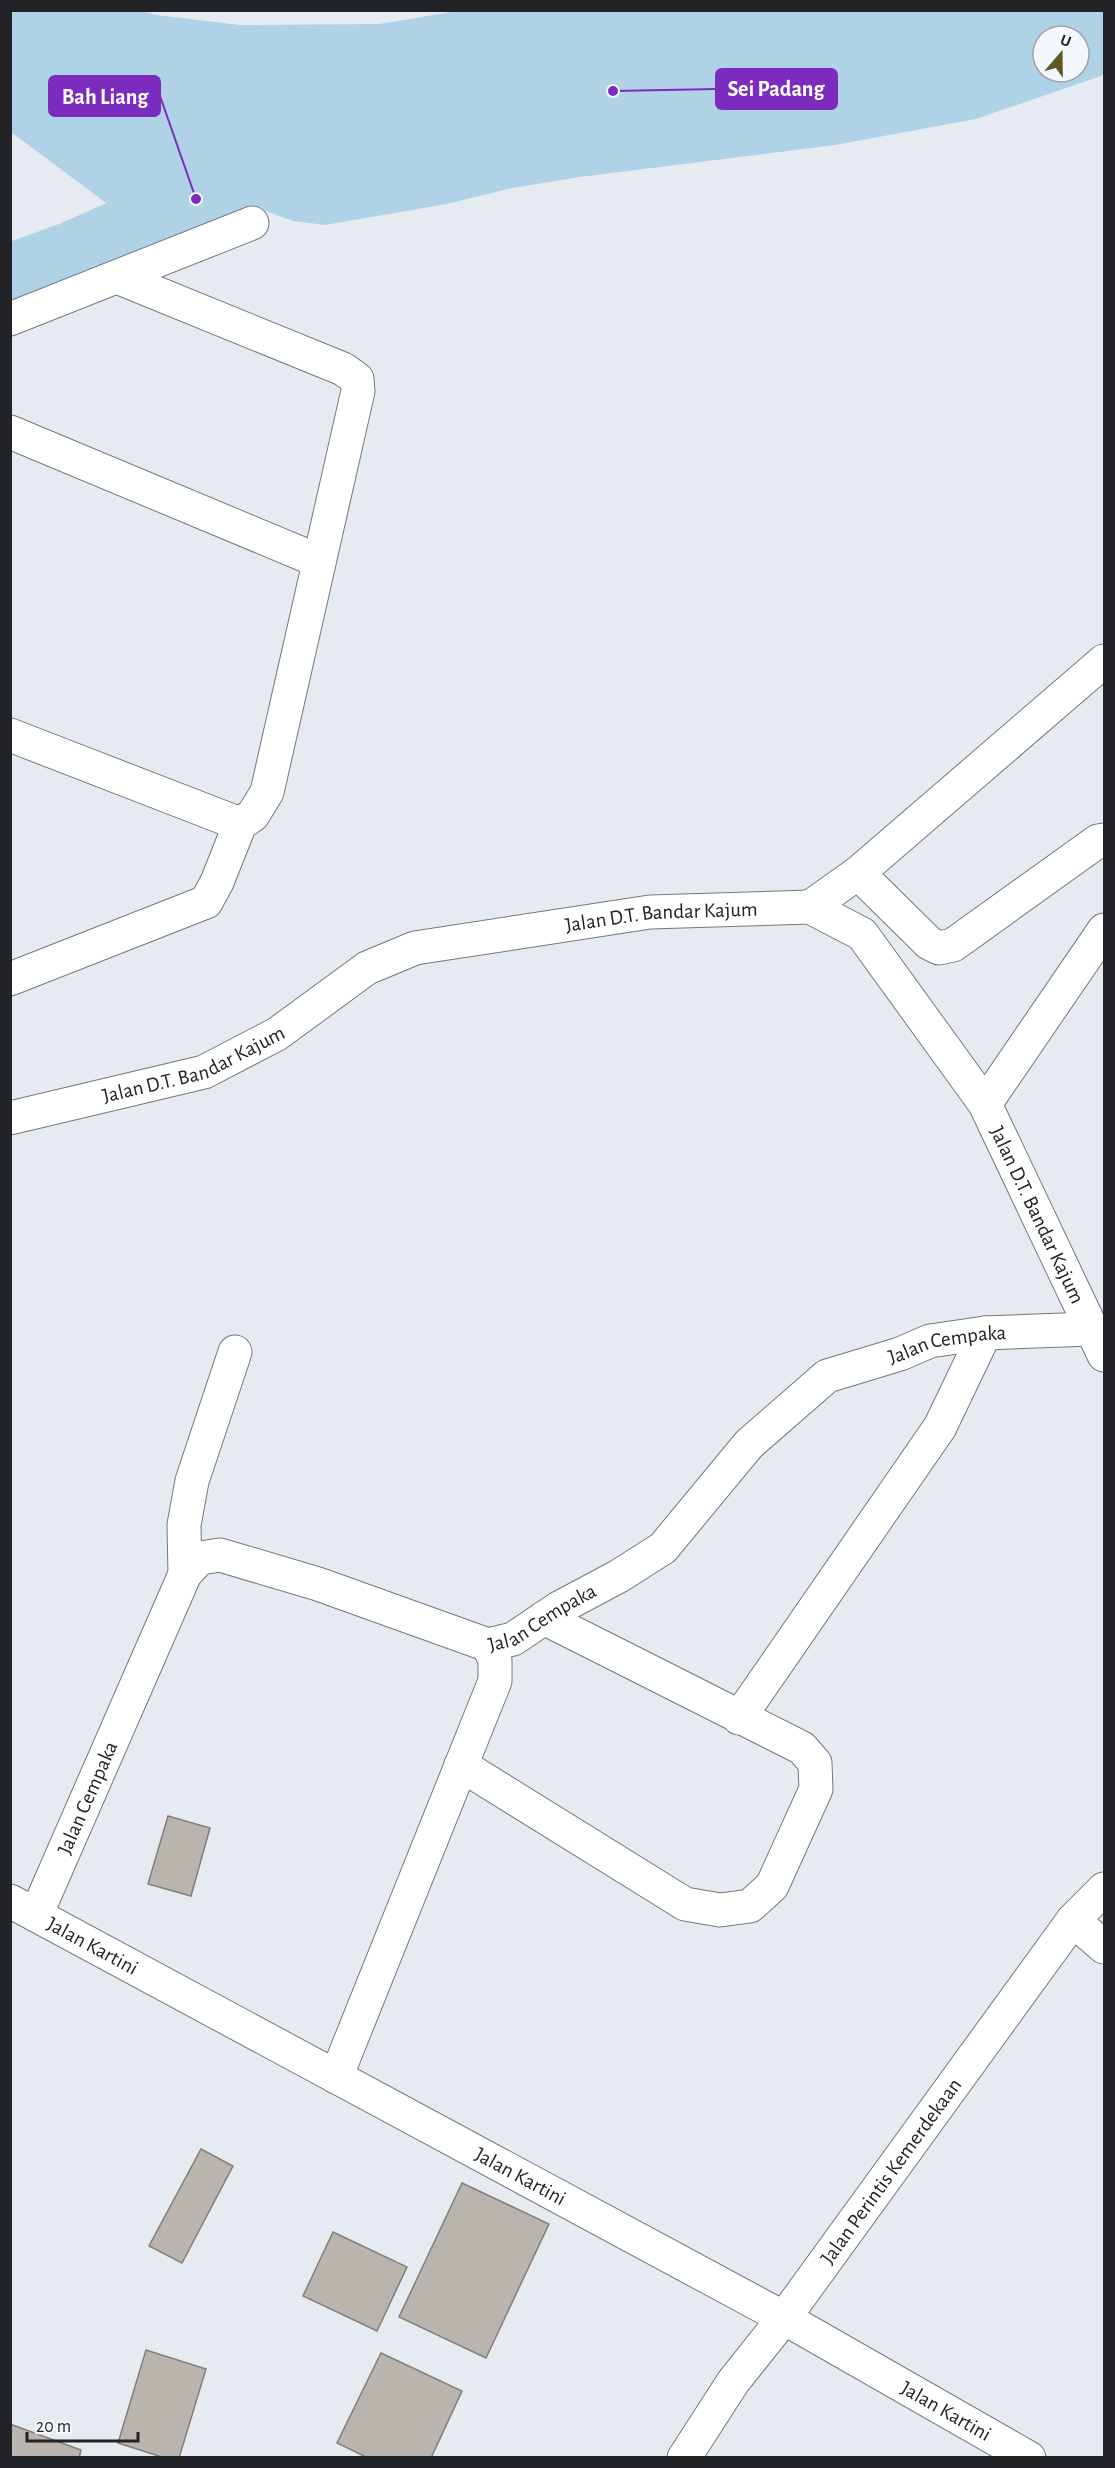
<svg xmlns="http://www.w3.org/2000/svg" width="1115" height="2468" viewBox="0 0 1115 2468" font-family="'Alegreya Sans',sans-serif">
<style>
.water{fill:#afd2e6;fill-rule:evenodd}
.lines{fill:none;stroke-linecap:round;stroke-linejoin:round}
.river{stroke:#afd2e6;stroke-width:66}
.building{fill:#bab4ae;stroke:#847e79;stroke-width:1.5}
.minor-casing{stroke:#74787e;stroke-width:35}
.tertiary-casing{stroke:#74787e;stroke-width:35}
.minor{stroke:#fff;stroke-width:33}
.tertiary{stroke:#fff;stroke-width:33}
.labels{text-anchor:middle;stroke-width:4.5;stroke-linejoin:round;paint-order:stroke}
.street-label{font-size:21px;fill:#222326;stroke:#f4f8fe}
.leader{fill:none;stroke:#7b2cbf;stroke-width:2}
.callout-dot{fill:#7b2cbf;stroke:#f4f8fe;stroke-width:2}
.callout{fill:#7b2cbf;stroke:#7b2cbf;stroke-width:2}
.callout-label{font-size:22px;text-anchor:middle;font-weight:bold;fill:#fff}
</style>
<rect width="100%" height="100%" fill="#e6ebf2"/>
<path class="water" d="M 464,10 L 1104,11 L 1104,75 L 976,119 L 835,145 L 580,177 L 512,188 L 447,204 L 325,225 L 293,221 L 241,202 L 153,238 L 11,132 L 11,11 L 142,11 L 156,15 L 240,25 L 379,24 ZM 1043,36 L 1079,36 L 1079,72 L 1043,72 Z"/>
<g class="lines">
<polyline class="river" points="10,277 73,254 220,189"/>
</g>
<g class="building">
<polygon points="168,1816 210,1828 191,1896 148,1884"/>
<polygon points="201,2149 233,2166 182,2263 149,2246"/>
<polygon points="462,2183 549,2224 486,2358 399,2317"/>
<polygon points="333,2232 407,2267 377,2331 303,2296"/>
<polygon points="146,2350 206,2369 179,2458 165,2458 118,2443"/>
<polygon points="381,2353 462,2391 431,2458 368,2458 337,2443"/>
<polygon points="10,2424 81,2450 79,2458 10,2458"/>
</g>
<g class="lines">
<g class="minor-casing">
<g id="minor">
<polyline points="10,319 252,223"/>
<polyline points="10,432 319,561"/>
<polyline points="10,735 240,824 253,815 267,792 358,391 357,379 343,369 117,277"/>
<polyline points="858,873 929,943 939,948 953,945 1098,841 1104,840"/>
<polyline points="810,907 858,873 1104,661"/>
<polyline points="10,979 206,902 217,882 240,824"/>
<polyline points="985,1104 1104,930"/>
<path id="s1" d="M 10,1118 L 204,1072 L 277,1034 L 367,968 L 415,948 L 650,912 L 810,907 L 862,934 L 985,1104 L 1104,1355"/>
<polyline points="185,1574 184,1525 192,1481 235,1352"/>
<polyline points="739,1718 940,1427 985,1333"/>
<polyline points="461,1765 685,1904 720,1910 750,1906 772,1886 816,1789 815,1763 802,1748 544,1618"/>
<path id="s2" d="M 36,1915 L 185,1574 L 200,1558 L 220,1555 L 318,1584 L 488,1645 L 513,1639 L 559,1608 L 619,1576 L 663,1548 L 749,1444 L 827,1376 L 900,1354 L 930,1341 L 985,1333 L 1090,1329"/>
<polyline points="1073,1920 1104,1947"/>
<polyline points="336,2077 495,1681 495,1660 488,1645"/>
<path id="s3" d="M 684,2458 L 733,2382 L 784,2318 L 1073,1920 L 1104,1889"/>
</g>
</g>
<g class="tertiary-casing">
<g id="tertiary">
<path id="s4" d="M 10,1901 L 784,2318 L 1029,2458"/>
</g>
</g>
<use href="#minor" class="minor"/>
<use href="#tertiary" class="tertiary"/>
</g>
<g class="labels">
<g class="street-label">
<text dy="7" stroke="none"><textPath href="#s1" startOffset="694">Jalan D.T. Bandar Kajum</textPath></text>
<text dy="7" stroke="none"><textPath href="#s1" startOffset="192">Jalan D.T. Bandar Kajum</textPath></text>
<text dy="7" stroke="none"><textPath href="#s1" startOffset="1234">Jalan D.T. Bandar Kajum</textPath></text>
<text dy="7" stroke="none"><textPath href="#s2" startOffset="1262">Jalan Cempaka</textPath></text>
<text dy="7" stroke="none"><textPath href="#s2" startOffset="758">Jalan Cempaka</textPath></text>
<text dy="7" stroke="none"><textPath href="#s2" startOffset="128">Jalan Cempaka</textPath></text>
<text dy="7" stroke="none"><textPath href="#s4" startOffset="94">Jalan Kartini</textPath></text>
<text dy="7" stroke="none"><textPath href="#s3" startOffset="354">Jalan Perintis Kemerdekaan</textPath></text>
<text dy="7" stroke="none"><textPath href="#s4" startOffset="580">Jalan Kartini</textPath></text>
<text dy="7" stroke="none"><textPath href="#s4" startOffset="1066">Jalan Kartini</textPath></text>
</g>
</g>
<path class="leader" d="M613 91L716 89M196 199L160 96"/>
<g class="callout-dot">
<circle cx="613" cy="91" r="6"/>
<circle cx="196" cy="199" r="6"/>
</g>
<g class="callout">
<rect x="716" y="69" width="121" height="40" rx="6"/>
<rect x="49" y="76" width="111" height="40" rx="6"/>
</g>
<g class="callout-label">
<text x="776" y="96">Sei Padang</text>
<text x="105" y="104">Bah Liang</text>
</g>
<rect width="1115" height="2468" fill="none" stroke="#222326" stroke-width="24"/>
<g transform="translate(1061 54) rotate(20)"><circle r="28" fill="#f4f8fe" stroke="#a0a3a8" stroke-width="1.5"/>
<path d="M0-4.5L10 22L0 15L-10 22Z" fill="#5e5825"/>
<text y="-9" font-size="16" font-weight="bold" text-anchor="middle" fill="#222326">U</text>
</g>
<path d="M27 2432v9h111v-9" fill="none" stroke="#222326" stroke-width="3"/>
<text x="36" y="2432" font-size="18" fill="#222326" stroke="#f4f8fe" stroke-width="4.5" paint-order="stroke">20 m</text>
</svg>
